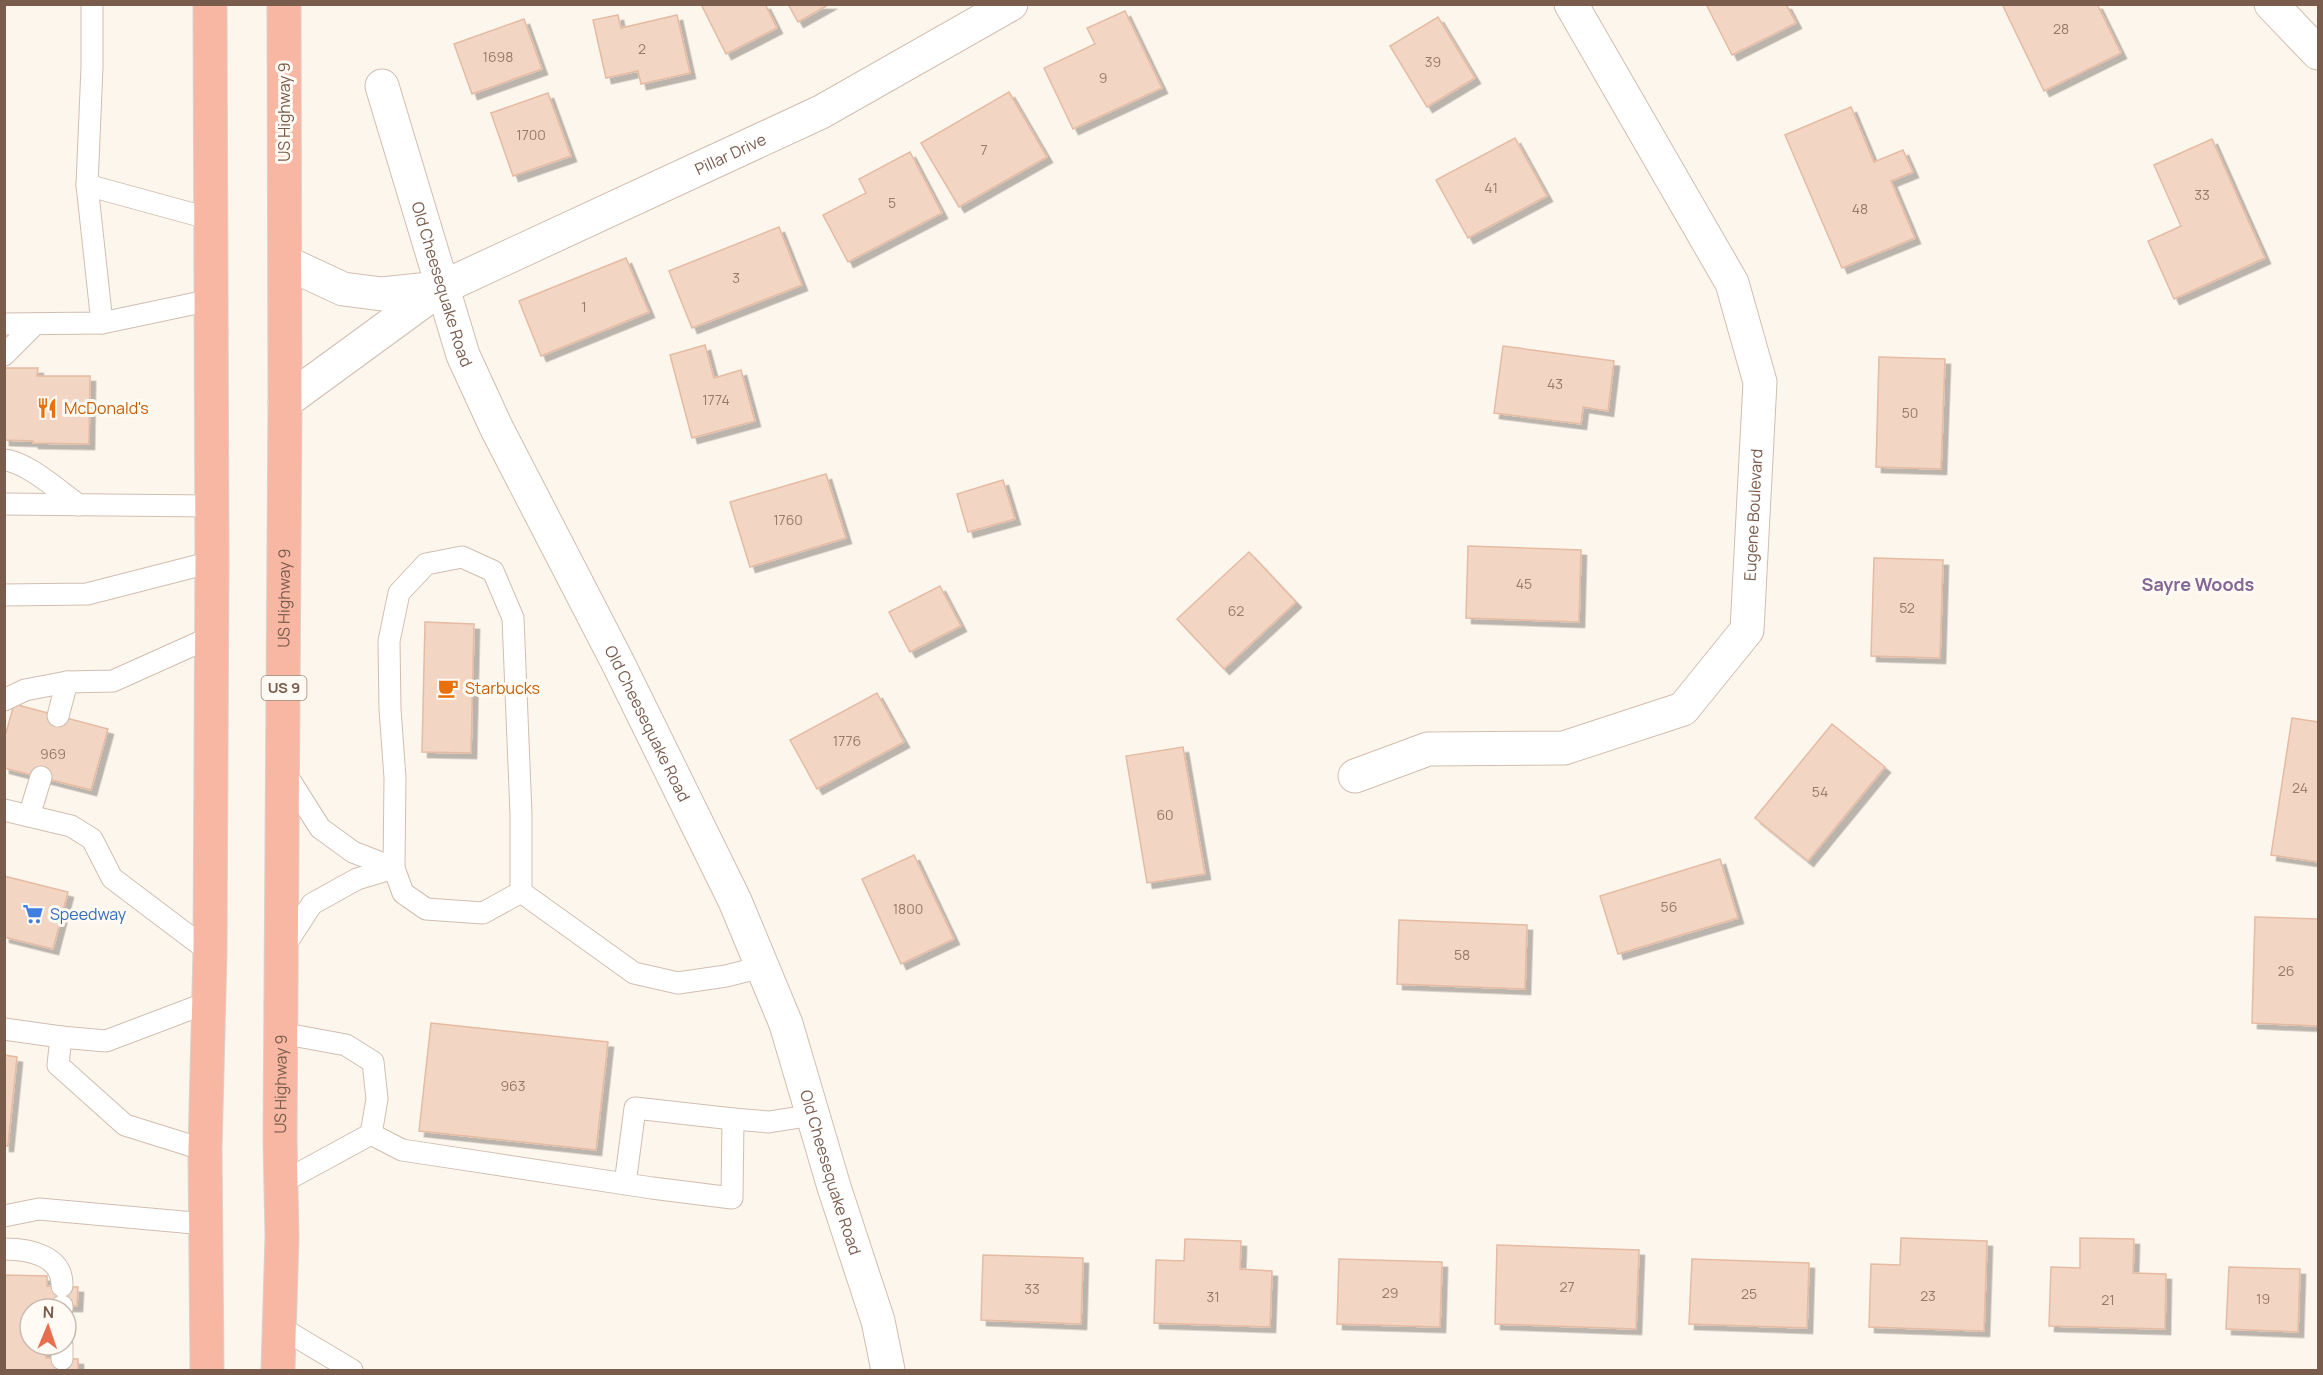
<svg xmlns="http://www.w3.org/2000/svg" width="2323" height="1375" viewBox="0 0 2323 1375" font-family="Manrope,sans-serif">
<style>
.building{fill:#f3d5c3;stroke:#e6bba3;stroke-width:1.5;filter:url(#shadow)}
.lines{fill:none;stroke-linecap:round;stroke-linejoin:round}
.lane-casing{stroke:#d1beb0;stroke-width:23}
.street-casing{stroke:#d1beb0;stroke-width:35}
.highway-casing{stroke:#dad1cd;stroke-width:35}
.lane{stroke:#fff;stroke-width:21}
.street{stroke:#fff;stroke-width:33}
.highway{stroke:#f7b7a3;stroke-width:33}
.labels{text-anchor:middle;stroke-width:6;stroke-linejoin:round;paint-order:stroke}
.number-label{font-size:14px;fill:#987a6a}
.shield{fill:#fffaf3;stroke:#a28b7f;stroke-width:1.5}
.shield-label{font-size:15px;font-weight:bold;fill:#7a5c4d}
.street-label{font-size:16px;fill:#7a5c4d;stroke:#fffaf3}
.food-label{font-size:16px;fill:#c56008;stroke:#fffaf3;text-anchor:start}
.shop-label{font-size:16px;fill:#366cbe;stroke:#fffaf3;text-anchor:start}
.neighbourhood-label{font-size:18px;font-weight:bold;fill:#846695;stroke:#fffaf3}
</style>
<defs>
<filter id="shadow"><feDropShadow dx="5.5" dy="5.5" stdDeviation="0" flood-color="#0004"/></filter>
</defs>
<rect width="100%" height="100%" fill="#fdf6ec"/>
<g class="building">
<polygon points="701,4 765,4 777,28 726,54"/>
<polygon points="788,4 830,4 798,22"/>
<polygon points="1706,4 1786,4 1796,23 1732,55"/>
<polygon points="2002,4 2097,4 2121,53 2044,91"/>
<polygon points="1125,11 1162,88 1073,129 1044,68 1095,44 1087,28"/>
<polygon points="618,15 621,28 677,15 690,73 641,84 638,71 606,78 593,20"/>
<polygon points="1438,17 1475,78 1427,107 1390,46"/>
<polygon points="524,19 542,69 472,94 454,44"/>
<polygon points="1009,92 1047,157 959,207 921,143"/>
<polygon points="548,93 571,156 513,176 491,113"/>
<polygon points="1851,107 1874,162 1903,150 1913,172 1891,181 1915,238 1842,268 1785,135"/>
<polygon points="1515,138 1547,196 1468,238 1436,180"/>
<polygon points="2212,139 2265,258 2174,299 2148,241 2181,226 2154,165"/>
<polygon points="910,152 942,213 848,262 823,215 866,193 859,179"/>
<polygon points="779,227 802,285 692,328 669,271"/>
<polygon points="626,258 649,312 541,356 519,301"/>
<polygon points="705,345 714,378 741,370 755,421 692,438 670,355"/>
<polygon points="1503,346 1614,361 1608,411 1583,407 1581,424 1494,413"/>
<polygon points="1879,357 1945,359 1941,469 1876,467"/>
<polygon points="4,368 38,368 37,376 90,376 89,444 33,443 33,441 4,440"/>
<polygon points="826,474 846,538 750,567 730,502"/>
<polygon points="1003,480 1015,519 968,532 957,494"/>
<polygon points="1468,546 1581,550 1579,622 1466,618"/>
<polygon points="1249,552 1296,602 1224,669 1177,619"/>
<polygon points="1874,558 1943,560 1940,658 1871,656"/>
<polygon points="940,586 961,626 910,652 889,612"/>
<polygon points="425,622 474,624 471,753 422,752"/>
<polygon points="877,693 904,742 817,789 790,740"/>
<polygon points="14,704 108,729 91,790 4,768 4,740"/>
<polygon points="2292,718 2318,722 2318,862 2271,855"/>
<polygon points="1832,724 1885,767 1808,861 1755,818"/>
<polygon points="1183,747 1205,874 1147,883 1126,756"/>
<polygon points="914,855 954,939 901,964 862,879"/>
<polygon points="1720,859 1738,918 1618,954 1600,896"/>
<polygon points="4,876 68,892 53,949 4,937"/>
<polygon points="2255,917 2318,919 2318,1026 2252,1023"/>
<polygon points="1399,920 1527,925 1525,989 1397,984"/>
<polygon points="431,1023 608,1042 596,1150 419,1131"/>
<polygon points="4,1055 17,1057 8,1146 4,1146"/>
<polygon points="1901,1238 1987,1241 1984,1331 1869,1327 1871,1264 1900,1265"/>
<polygon points="2080,1238 2134,1239 2133,1273 2166,1274 2165,1329 2049,1326 2051,1267 2080,1268"/>
<polygon points="1185,1239 1241,1241 1240,1269 1272,1271 1270,1327 1154,1323 1156,1260 1184,1261"/>
<polygon points="1497,1245 1639,1250 1636,1329 1495,1324"/>
<polygon points="983,1255 1083,1258 1081,1324 981,1320"/>
<polygon points="1339,1259 1442,1262 1440,1327 1337,1324"/>
<polygon points="1692,1259 1809,1263 1807,1328 1689,1324"/>
<polygon points="2229,1267 2300,1269 2298,1332 2226,1329"/>
<polygon points="4,1275 47,1276 47,1286 78,1287 77,1306 47,1306 47,1309 30,1309 30,1345 46,1345 46,1358 78,1359 78,1370 4,1370"/>
</g>
<g class="lines">
<g class="lane-casing">
<g id="lane">
<polyline points="92,4 92,67 87,185 102,323"/>
<polyline points="87,185 211,219"/>
<polyline points="4,324 102,323 211,300"/>
<polyline points="4,355 35,324"/>
<path d="M 4,460 C 26,461 60,492 79,505"/>
<polyline points="4,504 212,506"/>
<polyline points="4,595 87,594 212,562"/>
<polyline points="4,700 25,690 67,682 113,681 211,637"/>
<polyline points="58,716 67,682"/>
<polyline points="284,771 320,828 353,852 394,868 403,893 426,909 483,913 521,892 521,814 513,618 493,571 462,557 426,564 399,593 389,641 390,709 395,778 394,868"/>
<polyline points="4,810 71,826 92,839 112,878 210,952"/>
<polyline points="29,816 41,777"/>
<polyline points="521,892 634,973 678,983 726,976 762,967"/>
<polyline points="282,950 312,904 357,879 394,868"/>
<polyline points="4,1029 61,1037"/>
<polyline points="281,1033 346,1045 373,1062 377,1099 371,1134 281,1183"/>
<polyline points="733,1119 769,1122 813,1115"/>
<polyline points="371,1134 402,1150 652,1188 732,1198 733,1119 635,1108 625,1184"/>
<polyline points="205,1150 125,1125 58,1065 61,1037 106,1041 209,1002"/>
<polyline points="4,1216 39,1209 205,1224"/>
<path d="M 4,1249 C 30,1249 63,1256 62,1286"/>
<polyline points="62,1306 62,1309"/>
<polyline points="280,1327 352,1370"/>
<polyline points="62,1345 62,1359"/>
</g>
</g>
<g class="street-casing">
<g id="street">
<polyline points="2271,4 2318,53"/>
<path id="s1" d="M 382,86 L 463,355 L 496,427 L 618,663 L 735,901 L 786,1024 L 834,1187 L 878,1321 L 888,1370"/>
<polyline points="285,262 343,289 382,294 439,288"/>
<path id="s2" d="M 285,402 L 441,288 L 821,112 L 1011,4"/>
<path id="s3" d="M 1355,776 L 1428,749 L 1564,748 L 1683,709 L 1747,630 L 1760,382 L 1732,283 L 1571,4"/>
</g>
</g>
<g class="highway-casing">
<g id="highway">
<polyline points="207,1370 205,1150 210,952 212,562 210,4"/>
<path id="s4" d="M 278,1370 L 282,1237 L 280,1139 L 285,402 L 284,4"/>
</g>
</g>
<use href="#lane" class="lane"/>
<use href="#street" class="street"/>
<use href="#highway" class="highway"/>
</g>
<defs>
<g id="restaurant-bare" transform="scale(1.62)"><path d="M-5-6h1v4h1v-4h1v4h1v-4h1v5L-1.5 .5V6h-2V.5L-5-1ZM5-6V6H3V1.5H1.5Q1.5-4 5-6Z" fill="#e8710a" stroke="#fffaf3" stroke-width="2.5" paint-order="stroke"/></g>
<g id="cafe-bare" transform="scale(1.62)"><path d="M-5.5-4.5H6V0H3Q3 3.5 0 3.5H-2.5Q-5.5 3.5-5.5 0ZM3-3.2v2h1.7v-2ZM-6 4.5H4V6H-6Z" fill="#e8710a" stroke="#fffaf3" stroke-width="2.5" paint-order="stroke"/></g>
<g id="supermarket-bare" transform="scale(1.62)"><path d="M-6-5.5h2.5l.6 2H6L4.5 2H-2.5L-4.4-4H-6ZM-1.5 3.2a1.3 1.3 0 1 0 .1 0ZM3 3.2a1.3 1.3 0 1 0 .1 0Z" fill="#3f7fe0" stroke="#fffaf3" stroke-width="2.5" paint-order="stroke"/></g>
</defs>
<g fill-rule="evenodd">
<use href="#restaurant-bare" x="47" y="408"/>
<use href="#cafe-bare" x="448" y="688"/>
<use href="#supermarket-bare" x="33" y="914"/>
</g>
<g class="labels">
<g class="number-label">
<text x="2061" y="34">28</text>
<text x="642" y="54">2</text>
<text x="498" y="62">1698</text>
<text x="1433" y="67">39</text>
<text x="1103" y="83">9</text>
<text x="531" y="140">1700</text>
<text x="984" y="155">7</text>
<text x="1491" y="193">41</text>
<text x="2202" y="200">33</text>
<text x="892" y="208">5</text>
<text x="1860" y="214">48</text>
<text x="736" y="283">3</text>
<text x="584" y="312">1</text>
<text x="1555" y="389">43</text>
<text x="716" y="405">1774</text>
<text x="1910" y="418">50</text>
<text x="788" y="525">1760</text>
<text x="1524" y="589">45</text>
<text x="1907" y="613">52</text>
<text x="1236" y="616">62</text>
<text x="847" y="746">1776</text>
<text x="53" y="759">969</text>
<text x="2300" y="793">24</text>
<text x="1820" y="797">54</text>
<text x="1165" y="820">60</text>
<text x="1669" y="912">56</text>
<text x="908" y="914">1800</text>
<text x="1462" y="960">58</text>
<text x="2286" y="976">26</text>
<text x="513" y="1091">963</text>
<text x="1567" y="1292">27</text>
<text x="1032" y="1294">33</text>
<text x="1390" y="1298">29</text>
<text x="1749" y="1299">25</text>
<text x="1928" y="1301">23</text>
<text x="1213" y="1302">31</text>
<text x="2263" y="1304">19</text>
<text x="2108" y="1305">21</text>
</g>
<rect class="shield" x="261.5" y="676" width="45" height="24" rx="4.5"/>
<g class="shield-label">
<text x="284" y="693">US 9</text>
</g>
<g class="street-label">
<text transform="translate(284 112) rotate(-90)" y="6">US Highway 9</text>
<text dy="6" stroke="none"><textPath href="#s2" startOffset="512">Pillar Drive</textPath></text>
<text dy="6" stroke="none"><textPath href="#s1" startOffset="207">Old Cheesequake Road</textPath></text>
<text dy="6" stroke="none"><textPath href="#s3" startOffset="556">Eugene Boulevard</textPath></text>
<text dy="6" stroke="none"><textPath href="#s4" startOffset="772">US Highway 9</textPath></text>
<text dy="6" stroke="none"><textPath href="#s1" startOffset="693">Old Cheesequake Road</textPath></text>
<text dy="6" stroke="none"><textPath href="#s4" startOffset="286">US Highway 9</textPath></text>
<text dy="6" stroke="none"><textPath href="#s1" startOffset="1179">Old Cheesequake Road</textPath></text>
</g>
<g class="food-label">
<text x="64" y="414">McDonald's</text>
<text x="465" y="694">Starbucks</text>
</g>
<g class="shop-label">
<text x="50" y="920">Speedway</text>
</g>
<g class="neighbourhood-label">
<text x="2198" y="591">Sayre Woods</text>
</g>
</g>
<rect width="2323" height="1375" fill="none" stroke="#7a5c4d" stroke-width="12"/>
<g transform="translate(48 1327) rotate(2)"><circle r="28" fill="#fffaf3" stroke="#cabbb1" stroke-width="1.5"/>
<path d="M0-4.5L10 22L0 15L-10 22Z" fill="#e76f51"/>
<text y="-9" font-size="16" font-weight="bold" text-anchor="middle" fill="#7a5c4d">N</text>
</g>
</svg>
